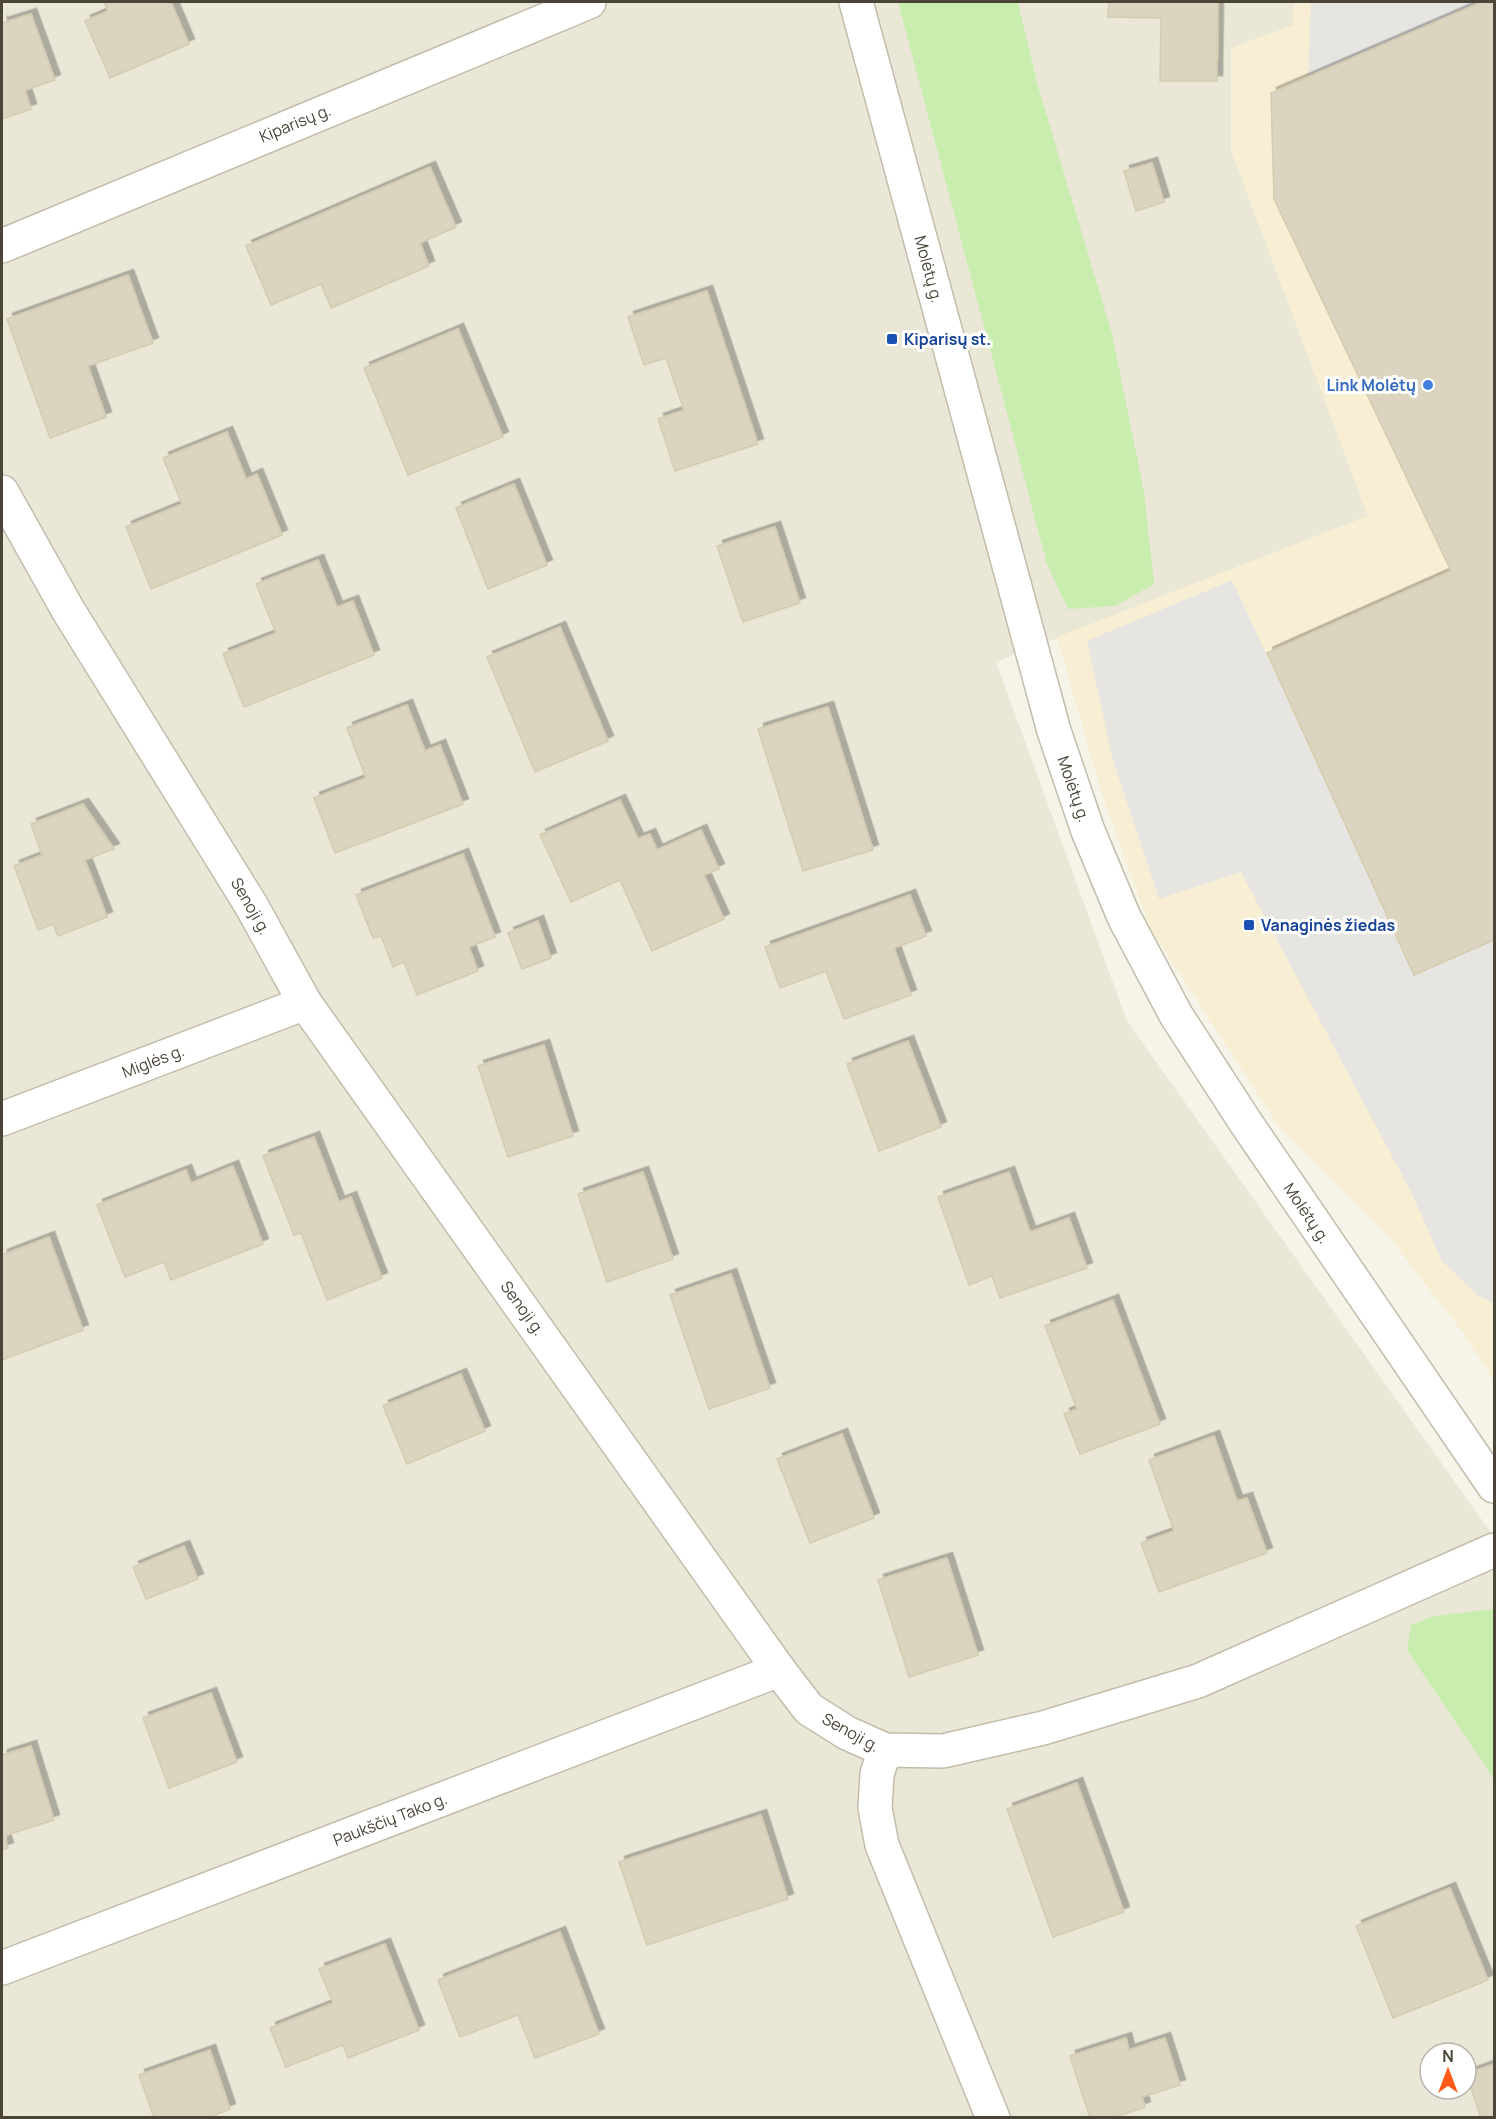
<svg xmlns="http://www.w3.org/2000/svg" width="1496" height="2119" viewBox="0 0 1496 2119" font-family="Manrope,sans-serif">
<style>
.residential{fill:#eae7d7;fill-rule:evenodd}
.commercial{fill:#f8eed3}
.green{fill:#c8edaf}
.parking{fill:#e7e5e1}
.building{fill:#dbd4c0;stroke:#d4cbb0;stroke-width:1.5;filter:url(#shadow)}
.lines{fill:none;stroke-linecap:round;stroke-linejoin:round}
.minor-casing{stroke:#c2bdab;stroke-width:36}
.minor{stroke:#fff;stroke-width:33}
.transit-dot{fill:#1a4fb4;stroke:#fff;stroke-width:2}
.shop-dot{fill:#3f7fe0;stroke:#fff;stroke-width:2}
.labels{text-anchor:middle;stroke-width:6;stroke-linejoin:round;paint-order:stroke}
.street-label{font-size:16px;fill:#4a4537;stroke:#fff}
.transit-label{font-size:16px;font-weight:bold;fill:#164399;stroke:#fff;text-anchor:start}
.shop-label{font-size:16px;font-weight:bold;fill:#366cbe;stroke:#fff;text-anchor:end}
</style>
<defs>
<filter id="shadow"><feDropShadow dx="5.5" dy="-5.5" stdDeviation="0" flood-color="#0004"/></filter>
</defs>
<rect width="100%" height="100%" fill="#f6f4e9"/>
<path class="residential" d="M 2,2 L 1294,2 L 1293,25 L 1231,150 L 1368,516 L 996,662 L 1127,1021 L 1494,1537 L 1494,2117 L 2,2118 ZM 1430,2053 L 1466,2053 L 1466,2089 L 1430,2089 Z"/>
<polygon class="commercial" points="1294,2 1494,2 1494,1381 1464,1334 1389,1237 1278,1125 1151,930 1103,798 1057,637 1368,516 1231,150 1231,48 1293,25"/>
<g class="green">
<polygon points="898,2 1018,2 1037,83 1112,334 1144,492 1154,584 1115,606 1068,609 1047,564"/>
<polygon points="1494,1609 1494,1779 1407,1650 1411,1625 1434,1616"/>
</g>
<g class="parking">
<polygon points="1311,2 1481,2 1308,76"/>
<polygon points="1232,580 1414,975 1494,940 1494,1304 1479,1296 1442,1261 1410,1190 1241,872 1159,899 1113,761 1087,641"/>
</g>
<g class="building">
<polygon points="104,2 171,2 189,44 110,78 85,21 108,11"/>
<polygon points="1109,2 1218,2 1217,81 1160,81 1161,18 1108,17"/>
<polygon points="1482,2 1494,2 1494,940 1414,975 1267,653 1451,571 1274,199 1271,93"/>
<polygon points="31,14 55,80 25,90 31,109 2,119 2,21 2,23"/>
<polygon points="1152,163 1164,202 1136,211 1124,171"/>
<polygon points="430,167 456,227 420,243 429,266 331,308 321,284 271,305 246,246"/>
<polygon points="128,275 153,343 88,366 106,417 50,438 7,319"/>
<polygon points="707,291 758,444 675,471 658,419 684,410 666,358 644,365 628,317"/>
<polygon points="458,329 503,437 408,475 364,368"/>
<polygon points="227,432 246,479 257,474 282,535 151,589 126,527 182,504 163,458"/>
<polygon points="514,484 547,565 488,589 456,508"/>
<polygon points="775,527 800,603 743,622 717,546"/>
<polygon points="318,560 337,607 353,601 374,655 244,707 223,654 276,633 256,584"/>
<polygon points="560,627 608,741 535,772 487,657"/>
<polygon points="407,705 425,751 440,745 463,804 335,853 314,798 366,778 347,728"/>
<polygon points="828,707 873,850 803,871 758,729"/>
<polygon points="620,800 638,839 650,834 657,850 701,830 719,869 704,875 724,919 652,951 620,880 571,902 540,835"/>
<polygon points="83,804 114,849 85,860 107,917 58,936 53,924 38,930 14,866 42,855 31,824"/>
<polygon points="463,854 495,937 469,947 478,971 417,995 404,962 393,967 381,936 373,938 356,895"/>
<polygon points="910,895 926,936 894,948 911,995 844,1019 826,971 780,988 765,947"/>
<polygon points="538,921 551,958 522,969 508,933"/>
<polygon points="908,1041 941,1127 879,1151 847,1064"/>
<polygon points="544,1045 573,1136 508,1157 478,1066"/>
<polygon points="314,1137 339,1202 351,1197 382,1278 327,1300 301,1233 294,1235 263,1156"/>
<polygon points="233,1166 263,1244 171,1280 164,1262 125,1277 97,1205 186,1170 191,1183"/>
<polygon points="643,1172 673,1259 607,1282 578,1194"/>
<polygon points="1009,1172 1030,1232 1069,1218 1087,1268 1000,1298 992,1276 969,1285 938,1197"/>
<polygon points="49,1237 83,1330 2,1360 2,1255"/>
<polygon points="731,1274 770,1388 709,1409 670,1295"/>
<polygon points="1113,1300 1160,1424 1080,1454 1064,1414 1077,1409 1045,1326"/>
<polygon points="461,1374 485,1431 407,1464 383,1406"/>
<polygon points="842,1434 874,1518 810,1543 777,1459"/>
<polygon points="1214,1436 1237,1501 1247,1498 1267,1553 1159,1592 1141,1543 1174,1531 1149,1460"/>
<polygon points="184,1546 198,1579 146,1599 133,1567"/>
<polygon points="947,1558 978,1655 909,1677 878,1580"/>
<polygon points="211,1693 237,1762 169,1788 143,1718"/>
<polygon points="31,1746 54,1820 4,1836 8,1848 2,1850 2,1755"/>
<polygon points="1077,1783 1124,1912 1053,1937 1007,1809"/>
<polygon points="761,1815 788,1899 647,1945 619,1862"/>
<polygon points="1450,1888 1488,1980 1393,2018 1356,1926"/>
<polygon points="560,1932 599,2034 535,2058 518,2015 460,2037 438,1980"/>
<polygon points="385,1944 419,2030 348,2058 343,2045 286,2067 270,2028 333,2003 319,1969"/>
<polygon points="1126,2038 1129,2050 1165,2038 1180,2085 1142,2097 1145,2107 1112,2118 1090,2118 1070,2056"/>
<polygon points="210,2050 230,2109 206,2118 154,2118 139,2075"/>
<polygon points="1494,2064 1494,2118 1481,2118 1466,2074"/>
</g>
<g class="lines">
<g class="minor-casing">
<g id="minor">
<polyline points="856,2 1054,731 1088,831 1124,917 1176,1015 1246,1123 1494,1486"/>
<polyline points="2,246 589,2"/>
<polyline points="2,492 68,610 251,905 305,1003 779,1670 809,1709 847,1733 885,1750 943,1751 1043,1728 1198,1681 1494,1550"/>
<polyline points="2,1119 305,1003"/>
<polyline points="885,1750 877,1774 875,1808 882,1845 993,2118"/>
<polyline points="2,1968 779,1670"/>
</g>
</g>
<use href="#minor" class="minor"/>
</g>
<g class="transit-dot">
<rect x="886" y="333" width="12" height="12" rx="3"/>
<rect x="1243" y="919" width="12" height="12" rx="3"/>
</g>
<circle class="shop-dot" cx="1428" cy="385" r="6"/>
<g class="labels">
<g class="street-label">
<text transform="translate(295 123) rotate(-22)" y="6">Kiparisų g.</text>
<text transform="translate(929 269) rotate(75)" y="6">Molėtų g.</text>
<text transform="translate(1074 789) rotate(71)" y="6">Molėtų g.</text>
<text transform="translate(251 906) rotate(60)" y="6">Senoji g.</text>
<text transform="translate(153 1061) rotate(-21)" y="6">Miglės g.</text>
<text transform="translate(1307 1213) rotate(56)" y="6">Molėtų g.</text>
<text transform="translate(523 1308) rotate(54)" y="6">Senoji g.</text>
<text transform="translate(851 1732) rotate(29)" y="6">Senoji g.</text>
<text transform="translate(390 1819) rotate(-21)" y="6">Paukščių Tako g.</text>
</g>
<g class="transit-label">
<text x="904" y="345">Kiparisų st.</text>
<text x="1261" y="931">Vanaginės žiedas</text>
</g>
<g class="shop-label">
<text x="1416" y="391">Link Molėtų</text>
</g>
</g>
<rect width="1496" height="2119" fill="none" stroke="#4a4537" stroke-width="6"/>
<g transform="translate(1448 2071)"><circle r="28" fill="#ffffff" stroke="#b7b5af" stroke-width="1.5"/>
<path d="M0-4.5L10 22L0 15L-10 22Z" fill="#ff5a17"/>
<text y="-9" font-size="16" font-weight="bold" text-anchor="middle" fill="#4a4537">N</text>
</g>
</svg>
